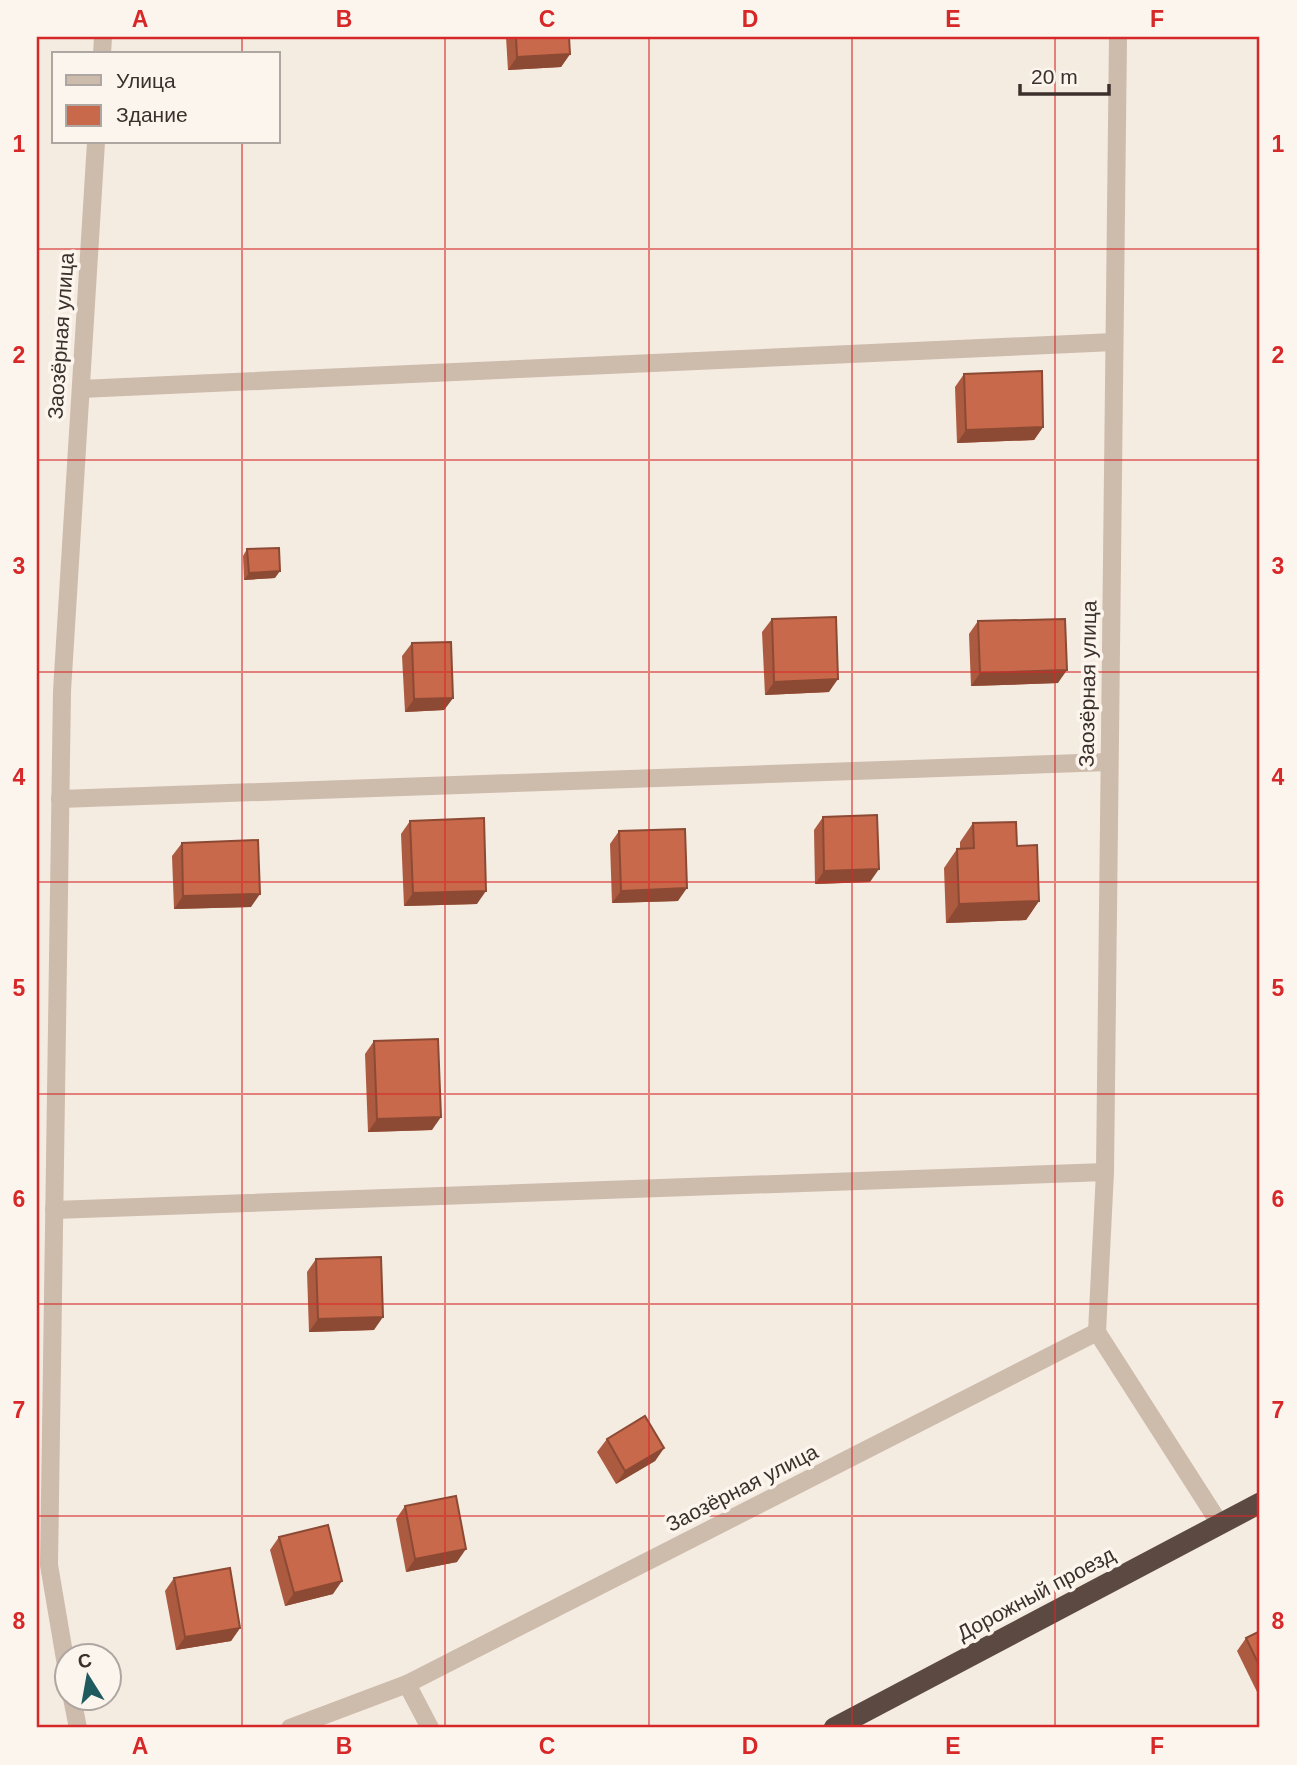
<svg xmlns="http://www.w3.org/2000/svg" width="1297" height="1765" viewBox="0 0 1297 1765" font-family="Helvetica,sans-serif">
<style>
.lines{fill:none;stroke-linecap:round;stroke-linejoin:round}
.minor{stroke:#cdbbac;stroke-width:18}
.highway{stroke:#5c4a42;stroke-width:21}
.wall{fill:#ac5a40}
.shaded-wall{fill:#8c4a34}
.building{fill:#c8694b;stroke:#8c4a34;stroke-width:2}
.grid{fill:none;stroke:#d62828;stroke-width:2;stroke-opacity:0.55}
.labels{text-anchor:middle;stroke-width:7;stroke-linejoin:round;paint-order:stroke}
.street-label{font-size:21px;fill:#3b302b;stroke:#fbf5ee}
.neatline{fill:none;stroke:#d62828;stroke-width:2.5}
.grid-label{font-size:23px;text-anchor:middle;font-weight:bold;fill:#d62828}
</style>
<rect width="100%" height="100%" fill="#f4ebe1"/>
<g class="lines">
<g class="minor">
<polyline points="1118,37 1105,1172 1097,1332 1220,1524"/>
<polyline points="102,54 103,37"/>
<polyline points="81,389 1114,342"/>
<polyline points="60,799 1109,762"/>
<polyline points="54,1210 1105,1172"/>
<polyline points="66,1665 49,1565 62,691 96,142"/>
<polyline points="407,1684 1097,1332"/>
<polyline points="72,1698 78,1728"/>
<polyline points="290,1728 407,1684 430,1728"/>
</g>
<polyline class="highway" points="834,1728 1260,1503"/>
</g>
<g class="wall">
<polygon points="506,37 569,37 570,54 561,67 508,70"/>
<polygon points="964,374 1043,427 1034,440 957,443 955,387"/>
<polygon points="247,549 275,578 244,580 243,556"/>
<polygon points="772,619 829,692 765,695 762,632"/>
<polygon points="978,621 1058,683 971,686 969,634"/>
<polygon points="412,643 453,698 444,710 405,712 402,656"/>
<polygon points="823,817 870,882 815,884 814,830"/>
<polygon points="410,821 477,904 404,906 401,834"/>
<polygon points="973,823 1017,846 1039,901 1026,920 946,923 944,868 957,849 960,849 960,842"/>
<polygon points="619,831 678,901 612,903 610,844"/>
<polygon points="182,843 251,907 174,909 172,856"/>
<polygon points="374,1041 432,1130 368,1132 365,1054"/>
<polygon points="316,1259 374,1330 309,1332 307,1272"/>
<polygon points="607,1439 664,1448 655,1461 616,1484 597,1452"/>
<polygon points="405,1506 457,1562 406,1572 396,1519"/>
<polygon points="279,1537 333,1594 285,1606 270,1550"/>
<polygon points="174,1578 240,1628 231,1641 176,1650 165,1591"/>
<polygon points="1260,1631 1260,1698 1237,1651 1246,1638"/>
</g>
<g class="shaded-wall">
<polygon points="570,54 561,67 508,70 517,57"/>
<polygon points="1043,427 1034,440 957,443 966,430"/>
<polygon points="280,571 275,578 244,580 249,573"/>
<polygon points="1067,670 1058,683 971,686 980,673"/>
<polygon points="838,679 829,692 765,695 774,682"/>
<polygon points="453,698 444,710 405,712 414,699"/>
<polygon points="879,869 870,882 815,884 824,871"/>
<polygon points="687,888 678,901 612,903 621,891"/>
<polygon points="486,891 477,904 404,906 413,893"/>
<polygon points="260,894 251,907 174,909 183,896"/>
<polygon points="1039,901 1026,920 946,923 959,904"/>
<polygon points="441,1117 432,1130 368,1132 377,1119"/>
<polygon points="383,1317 374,1330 309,1332 318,1319"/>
<polygon points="664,1448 655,1461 616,1484 625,1471"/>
<polygon points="466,1549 457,1562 406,1572 415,1559"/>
<polygon points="342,1581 333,1594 285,1606 294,1593"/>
<polygon points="240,1628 231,1641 176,1650 185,1637"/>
</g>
<g class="building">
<polygon points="516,37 569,37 570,54 517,57"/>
<polygon points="1042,371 1043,427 966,430 964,374"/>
<polygon points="279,548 280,571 249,573 247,549"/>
<polygon points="836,617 838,679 774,682 772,619"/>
<polygon points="1065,619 1067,670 980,673 978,621"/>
<polygon points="451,642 453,698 414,699 412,643"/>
<polygon points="877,815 879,869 824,871 823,817"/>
<polygon points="484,818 486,891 413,893 410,821"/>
<polygon points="1016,822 1017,846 1037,845 1039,901 959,904 957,849 974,848 973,823"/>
<polygon points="685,829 687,888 621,891 619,831"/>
<polygon points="258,840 260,894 183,896 182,843"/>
<polygon points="438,1039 441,1117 377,1119 374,1041"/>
<polygon points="381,1257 383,1317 318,1319 316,1259"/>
<polygon points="645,1416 664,1448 625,1471 607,1439"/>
<polygon points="456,1496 466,1549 415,1559 405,1506"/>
<polygon points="328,1525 342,1581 294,1593 279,1537"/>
<polygon points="230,1568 240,1628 185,1637 174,1578"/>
<polygon points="1260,1631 1260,1667 1246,1638"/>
</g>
<path class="grid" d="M 242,37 L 242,54M 445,37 L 445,1728M 649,37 L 649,1728M 852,37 L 852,1728M 1055,37 L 1055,1728M 242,142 L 242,1728M 37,249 L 1260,249M 37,460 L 1260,460M 37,672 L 1260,672M 37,882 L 1260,882M 37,1094 L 1260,1094M 37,1304 L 1260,1304M 37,1516 L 1260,1516"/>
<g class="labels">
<g class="street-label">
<text transform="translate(61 336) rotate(-86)" y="7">Заозёрная улица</text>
<text transform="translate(1088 684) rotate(-89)" y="7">Заозёрная улица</text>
<text transform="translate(742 1488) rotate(-27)" y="7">Заозёрная улица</text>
<text transform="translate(1036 1594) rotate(-28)" y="7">Дорожный проезд</text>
</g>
</g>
<rect width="1297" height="1765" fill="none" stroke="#fbf5ee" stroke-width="77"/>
<rect x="52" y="52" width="228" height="91" fill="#fbf5ee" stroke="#aea6a0" stroke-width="2"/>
<rect x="66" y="75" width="35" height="10" fill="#cdbbac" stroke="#aea6a0" stroke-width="2"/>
<text x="116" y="88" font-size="21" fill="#3b302b">Улица</text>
<rect x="66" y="105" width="35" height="21" fill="#c8694b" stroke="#aea6a0" stroke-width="2"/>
<text x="116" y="122" font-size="21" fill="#3b302b">Здание</text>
<g transform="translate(88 1677) rotate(349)"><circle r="33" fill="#fbf5ee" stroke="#aea6a0" stroke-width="2"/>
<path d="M0-5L12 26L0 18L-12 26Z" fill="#1f5a5e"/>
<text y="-10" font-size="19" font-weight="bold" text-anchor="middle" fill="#3b302b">С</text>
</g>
<path d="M1020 84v10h89v-10" fill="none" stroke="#3b302b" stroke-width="3.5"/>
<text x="1031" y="84" font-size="21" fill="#3b302b" stroke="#fbf5ee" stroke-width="5" paint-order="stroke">20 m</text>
<rect x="38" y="38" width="1220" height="1688" class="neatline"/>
<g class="grid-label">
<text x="140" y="27">A</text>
<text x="344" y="27">B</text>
<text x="547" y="27">C</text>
<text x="750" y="27">D</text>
<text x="953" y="27">E</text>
<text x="1157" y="27">F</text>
<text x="19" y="152">1</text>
<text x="1278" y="152">1</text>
<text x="19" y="363">2</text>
<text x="1278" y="363">2</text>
<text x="19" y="574">3</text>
<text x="1278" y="574">3</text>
<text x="19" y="785">4</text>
<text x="1278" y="785">4</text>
<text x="19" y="996">5</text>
<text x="1278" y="996">5</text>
<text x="19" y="1207">6</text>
<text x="1278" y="1207">6</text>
<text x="19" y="1418">7</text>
<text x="1278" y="1418">7</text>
<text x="19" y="1629">8</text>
<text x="1278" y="1629">8</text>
<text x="140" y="1754">A</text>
<text x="344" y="1754">B</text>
<text x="547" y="1754">C</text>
<text x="750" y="1754">D</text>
<text x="953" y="1754">E</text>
<text x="1157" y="1754">F</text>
</g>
</svg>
